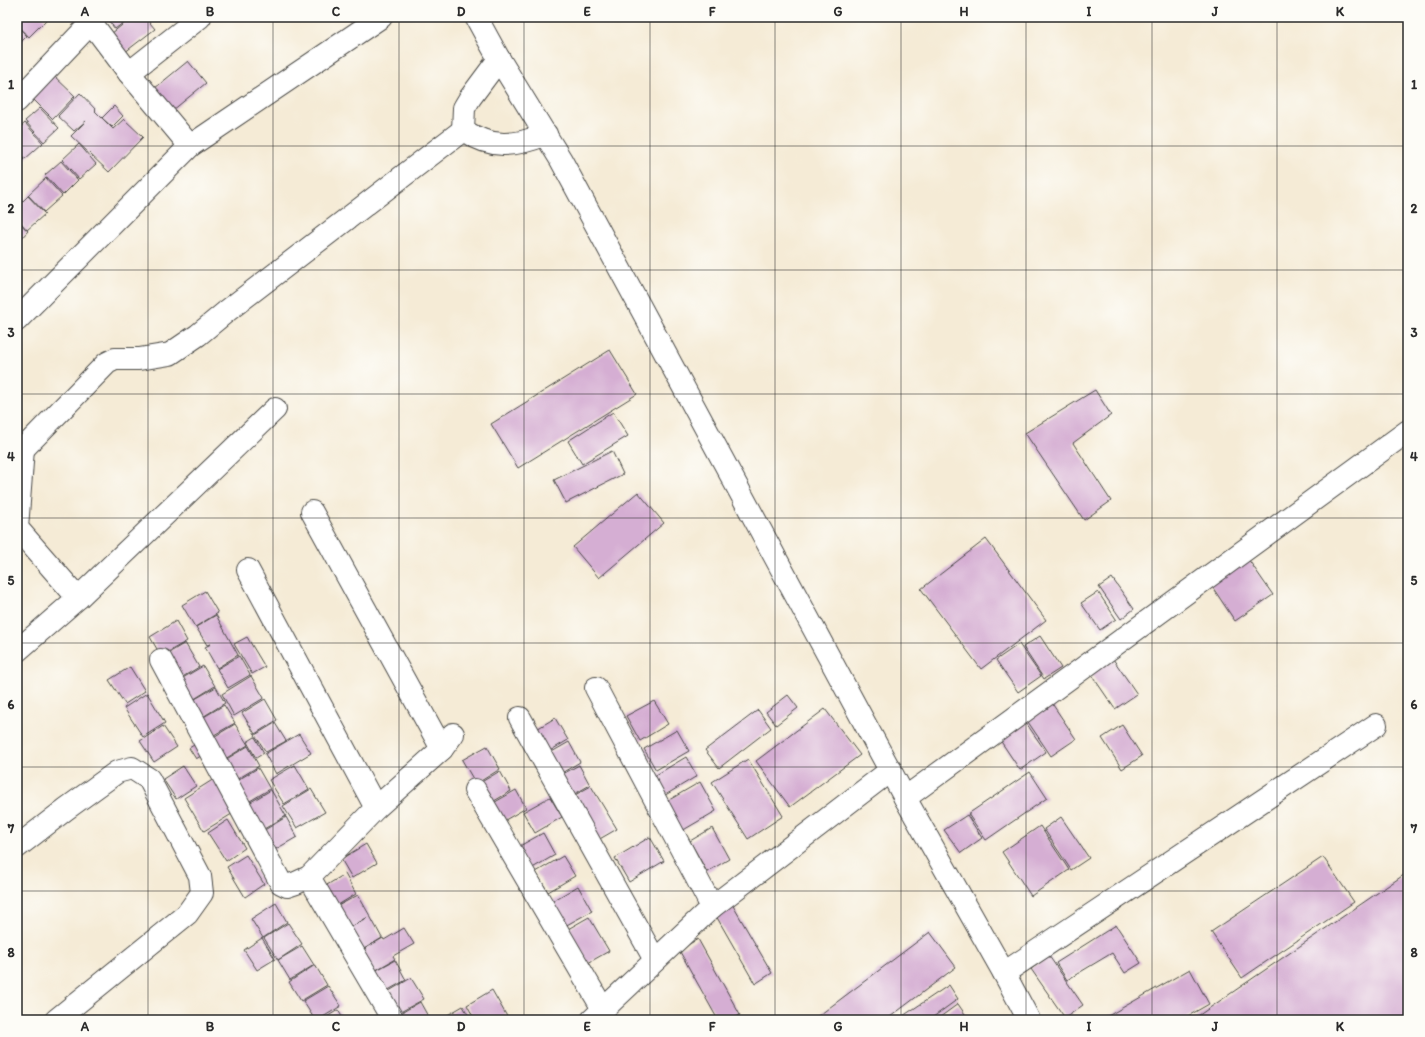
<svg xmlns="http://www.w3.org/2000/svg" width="1425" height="1037" viewBox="0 0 1425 1037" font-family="Itim,sans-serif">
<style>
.building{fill:#d5aed3}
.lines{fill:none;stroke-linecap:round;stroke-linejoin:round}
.minor-casing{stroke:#494845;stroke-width:24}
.tertiary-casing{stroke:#494845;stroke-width:24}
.minor{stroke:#fff;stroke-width:22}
.tertiary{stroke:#fff;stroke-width:22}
.grid{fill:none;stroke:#2b2b2b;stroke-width:1;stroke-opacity:0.55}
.neatline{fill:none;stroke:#2b2b2b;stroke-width:1.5}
.grid-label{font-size:13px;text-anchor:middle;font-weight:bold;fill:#2b2b2b}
</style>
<rect width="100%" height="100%" fill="#fdfcf7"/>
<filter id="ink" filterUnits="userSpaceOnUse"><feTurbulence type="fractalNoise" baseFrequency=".025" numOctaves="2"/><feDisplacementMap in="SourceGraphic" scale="8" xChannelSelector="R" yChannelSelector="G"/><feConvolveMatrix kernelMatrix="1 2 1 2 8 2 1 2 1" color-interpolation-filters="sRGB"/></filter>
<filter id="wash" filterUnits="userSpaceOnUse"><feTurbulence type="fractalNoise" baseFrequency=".012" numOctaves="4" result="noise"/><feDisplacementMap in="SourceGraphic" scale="16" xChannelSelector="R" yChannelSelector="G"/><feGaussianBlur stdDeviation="0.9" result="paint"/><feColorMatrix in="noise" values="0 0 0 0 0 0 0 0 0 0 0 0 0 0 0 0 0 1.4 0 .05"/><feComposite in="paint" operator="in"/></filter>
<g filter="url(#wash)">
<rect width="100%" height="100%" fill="#f5ebd6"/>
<g id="blocks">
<g class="building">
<polygon points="17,17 43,17 46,20 29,37 17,24"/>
<polygon points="106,17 131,17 115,29"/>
<polygon points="132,17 145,17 155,29 120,56 106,38"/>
<polygon points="17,26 27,36 17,46"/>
<polygon points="188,61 206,83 167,115 149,93"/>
<polygon points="53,75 75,96 53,119 31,97"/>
<polygon points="80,93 96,110 95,111 113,129 124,119 143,137 109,172 71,136 86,121 74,131 58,116"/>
<polygon points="114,106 123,116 112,127 102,118"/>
<polygon points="40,108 59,128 44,142 25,121"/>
<polygon points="25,123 43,143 25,159 17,150 17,130"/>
<polygon points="79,144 96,164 79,179 62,160"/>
<polygon points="17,151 24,159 17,166"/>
<polygon points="61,161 78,180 63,195 45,175"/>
<polygon points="46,178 62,196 44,212 28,195"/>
<polygon points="28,196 45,214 27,230 17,218 17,207"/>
<polygon points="17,221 28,231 17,243"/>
<polygon points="610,350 637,394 518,468 491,424"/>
<polygon points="1095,390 1111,415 1073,443 1111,501 1084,520 1025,433"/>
<polygon points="613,412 628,436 582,464 568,441"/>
<polygon points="612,451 623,474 566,503 554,480"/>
<polygon points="638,492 664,523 599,578 573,547"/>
<polygon points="986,539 1046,620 981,669 921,589"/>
<polygon points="1246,556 1273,595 1235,621 1209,582"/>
<polygon points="1112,578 1134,609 1121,619 1099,587"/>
<polygon points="205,591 218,613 195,627 182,605"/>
<polygon points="1098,592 1116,619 1100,630 1081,603"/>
<polygon points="216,615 238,655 217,668 205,647 211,644 207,645 196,627"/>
<polygon points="176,621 187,641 161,656 150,637"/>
<polygon points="1040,636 1061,668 1044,679 1023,647"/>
<polygon points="247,637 265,667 252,674 234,644"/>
<polygon points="185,643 199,667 176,681 162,657"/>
<polygon points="1019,644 1041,676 1018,692 996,660"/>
<polygon points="239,656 250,675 228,688 217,669"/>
<polygon points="1111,656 1137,694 1115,709 1089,671"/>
<polygon points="203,666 215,686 188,703 176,682"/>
<polygon points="130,667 145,691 125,704 109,680"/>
<polygon points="251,676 264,698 234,716 222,694"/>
<polygon points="216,687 225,703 198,720 188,703"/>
<polygon points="147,693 165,723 143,737 124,708"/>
<polygon points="788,695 798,708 776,725 766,712"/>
<polygon points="265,699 277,720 255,734 242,713"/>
<polygon points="654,701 668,724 640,741 626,716"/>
<polygon points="1051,702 1076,739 1051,756 1026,719"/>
<polygon points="224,705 235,723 207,739 197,721"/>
<polygon points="825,709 860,755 790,807 756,761"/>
<polygon points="758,710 771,728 719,768 705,750"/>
<polygon points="1022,717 1046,752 1020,770 996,734"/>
<polygon points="555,718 568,740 543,755 530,733"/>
<polygon points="275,723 286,741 266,752 255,735"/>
<polygon points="235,724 248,745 220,762 207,741"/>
<polygon points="1122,725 1142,756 1122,769 1102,738"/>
<polygon points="163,726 177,747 154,762 140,741"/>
<polygon points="677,730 689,751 656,770 644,749"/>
<polygon points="299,734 311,753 276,774 265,754"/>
<polygon points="255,737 264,753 256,758 247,742"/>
<polygon points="201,741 207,752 196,759 189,748"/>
<polygon points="569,742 580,762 555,777 543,757"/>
<polygon points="248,746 259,766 231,783 220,763"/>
<polygon points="487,746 500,769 476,784 462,760"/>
<polygon points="686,757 697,776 662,797 651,778"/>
<polygon points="748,759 783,816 748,839 712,782"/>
<polygon points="295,765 309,789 284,804 269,780"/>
<polygon points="579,765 590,785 566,799 554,779"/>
<polygon points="183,766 196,786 176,799 163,779"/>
<polygon points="258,768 270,789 245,804 233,783"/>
<polygon points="500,771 511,791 489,804 478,784"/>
<polygon points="1030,772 1047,798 986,840 968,814"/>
<polygon points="214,779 235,812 204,831 184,798"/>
<polygon points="700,782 716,811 680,832 664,803"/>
<polygon points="591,786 617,829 591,844 566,800"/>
<polygon points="311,789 325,812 297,828 283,806"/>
<polygon points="271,790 286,816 259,832 244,806"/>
<polygon points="516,790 526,808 500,823 490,805"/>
<polygon points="550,797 562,817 535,833 523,812"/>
<polygon points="967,815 982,838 961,853 944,830"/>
<polygon points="286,817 297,837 269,853 258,834"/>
<polygon points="1061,817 1089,858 1071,870 1044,829"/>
<polygon points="228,820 245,848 226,861 208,833"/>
<polygon points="1040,826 1069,870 1031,896 1002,852"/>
<polygon points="712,828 729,859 707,872 690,841"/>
<polygon points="543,833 555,855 529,870 516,848"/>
<polygon points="650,837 664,861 629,882 615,858"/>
<polygon points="366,844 377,863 352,878 341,859"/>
<polygon points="246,855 264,884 245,897 227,867"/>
<polygon points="563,856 575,876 548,892 536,872"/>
<polygon points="1323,857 1354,902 1242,978 1211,932"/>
<polygon points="1408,872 1408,1020 1192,1020"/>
<polygon points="345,874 356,894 333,908 322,888"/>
<polygon points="578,886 592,911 563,927 549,903"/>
<polygon points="358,895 370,916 346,930 334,908"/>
<polygon points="276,903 287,922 263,938 251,919"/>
<polygon points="732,904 772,973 755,984 715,914"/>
<polygon points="370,916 382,938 359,952 346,930"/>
<polygon points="589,917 609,951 588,963 568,929"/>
<polygon points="288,923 302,944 278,960 264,938"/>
<polygon points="1116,925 1141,963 1125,973 1112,953 1067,980 1056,963"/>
<polygon points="404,928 414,944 393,956 395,959 371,973 359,952 383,938 384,940"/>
<polygon points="930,932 956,967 886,1020 813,1020"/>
<polygon points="262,938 275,959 257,970 244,950"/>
<polygon points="698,939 740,1015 730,1020 718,1020 679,950"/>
<polygon points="302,946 314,965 290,980 278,960"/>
<polygon points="1049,956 1083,1005 1065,1018 1031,969"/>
<polygon points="395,960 406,980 383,993 371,973"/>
<polygon points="315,965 327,985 301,1001 289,982"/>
<polygon points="1190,969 1209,1004 1181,1020 1101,1020"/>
<polygon points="411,978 424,999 395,1015 384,994"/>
<polygon points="949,985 958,999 929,1020 905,1020 903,1016"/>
<polygon points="328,986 341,1006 318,1020 315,1020 303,1001"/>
<polygon points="492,990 509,1020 475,1020 467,1005"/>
<polygon points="420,1002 430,1020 398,1020 396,1016"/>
<polygon points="958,1004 969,1020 936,1020"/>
<polygon points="463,1006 471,1020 439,1020"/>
<polygon points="338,1010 344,1020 322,1020"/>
</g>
</g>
</g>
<g filter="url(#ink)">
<use href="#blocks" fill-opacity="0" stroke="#494845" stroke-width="1"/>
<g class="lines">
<g class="minor-casing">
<g id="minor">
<polyline points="87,17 129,73 190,146"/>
<path d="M 499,59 L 470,98 L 464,108 L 463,130 C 491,149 515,147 546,134"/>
<polyline points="129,73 200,17"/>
<polyline points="17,101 91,23"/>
<polyline points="17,320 190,146 381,17"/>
<polyline points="23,449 17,528 78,598"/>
<polyline points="17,454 23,449 107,363 115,359 139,359 170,354 198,335 227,311 463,130"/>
<polyline points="312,512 442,749"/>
<polyline points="17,651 78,598 275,409"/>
<polyline points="161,660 281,883 287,886 296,883 309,877 376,808 248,570"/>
<polyline points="596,688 712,907"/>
<polyline points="520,718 655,960"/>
<polyline points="475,790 603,1009"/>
<polyline points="905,798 1408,431"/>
<polyline points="376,808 442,749 453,734"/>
<polyline points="17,847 66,809 117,772 132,768 149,779 200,876 202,893 187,914 56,1020"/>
<polyline points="309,877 393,1020"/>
<polyline points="1004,973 1376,725"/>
<polyline points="592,1020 712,907 891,770"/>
</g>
</g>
<g class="tertiary-casing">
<polyline id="tertiary" points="476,17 499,59 561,160 905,798 1004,973 1029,1020"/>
</g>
<use href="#minor" class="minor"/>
<use href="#tertiary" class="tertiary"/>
</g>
</g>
<path class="grid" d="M 148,17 L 148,1020M 273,17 L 273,1020M 399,17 L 399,1020M 524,17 L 524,1020M 650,17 L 650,1020M 775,17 L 775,1020M 901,17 L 901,1020M 1026,17 L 1026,1020M 1152,17 L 1152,1020M 1277,17 L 1277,1020M 17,146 L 1408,146M 17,270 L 1408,270M 17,394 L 1408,394M 17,518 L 1408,518M 17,643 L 1408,643M 17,767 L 1408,767M 17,891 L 1408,891"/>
<rect width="1425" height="1037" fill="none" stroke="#fdfcf7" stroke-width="44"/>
<rect x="22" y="22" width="1381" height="993" class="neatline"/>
<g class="grid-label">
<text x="85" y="16">A</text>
<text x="210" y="16">B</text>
<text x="336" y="16">C</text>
<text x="461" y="16">D</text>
<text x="587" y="16">E</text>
<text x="712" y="16">F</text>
<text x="838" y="16">G</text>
<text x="964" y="16">H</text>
<text x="1089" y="16">I</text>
<text x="1215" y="16">J</text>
<text x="1340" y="16">K</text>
<text x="11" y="89">1</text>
<text x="1414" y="89">1</text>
<text x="11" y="213">2</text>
<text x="1414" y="213">2</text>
<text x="11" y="337">3</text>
<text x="1414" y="337">3</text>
<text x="11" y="461">4</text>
<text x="1414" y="461">4</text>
<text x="11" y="585">5</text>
<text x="1414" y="585">5</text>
<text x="11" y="709">6</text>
<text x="1414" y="709">6</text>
<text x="11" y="833">7</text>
<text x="1414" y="833">7</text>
<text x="11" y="957">8</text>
<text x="1414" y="957">8</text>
<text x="85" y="1031">A</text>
<text x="210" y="1031">B</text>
<text x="336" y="1031">C</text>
<text x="461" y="1031">D</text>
<text x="587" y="1031">E</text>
<text x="712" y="1031">F</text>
<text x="838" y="1031">G</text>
<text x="964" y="1031">H</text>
<text x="1089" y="1031">I</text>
<text x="1215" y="1031">J</text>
<text x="1340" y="1031">K</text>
</g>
</svg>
